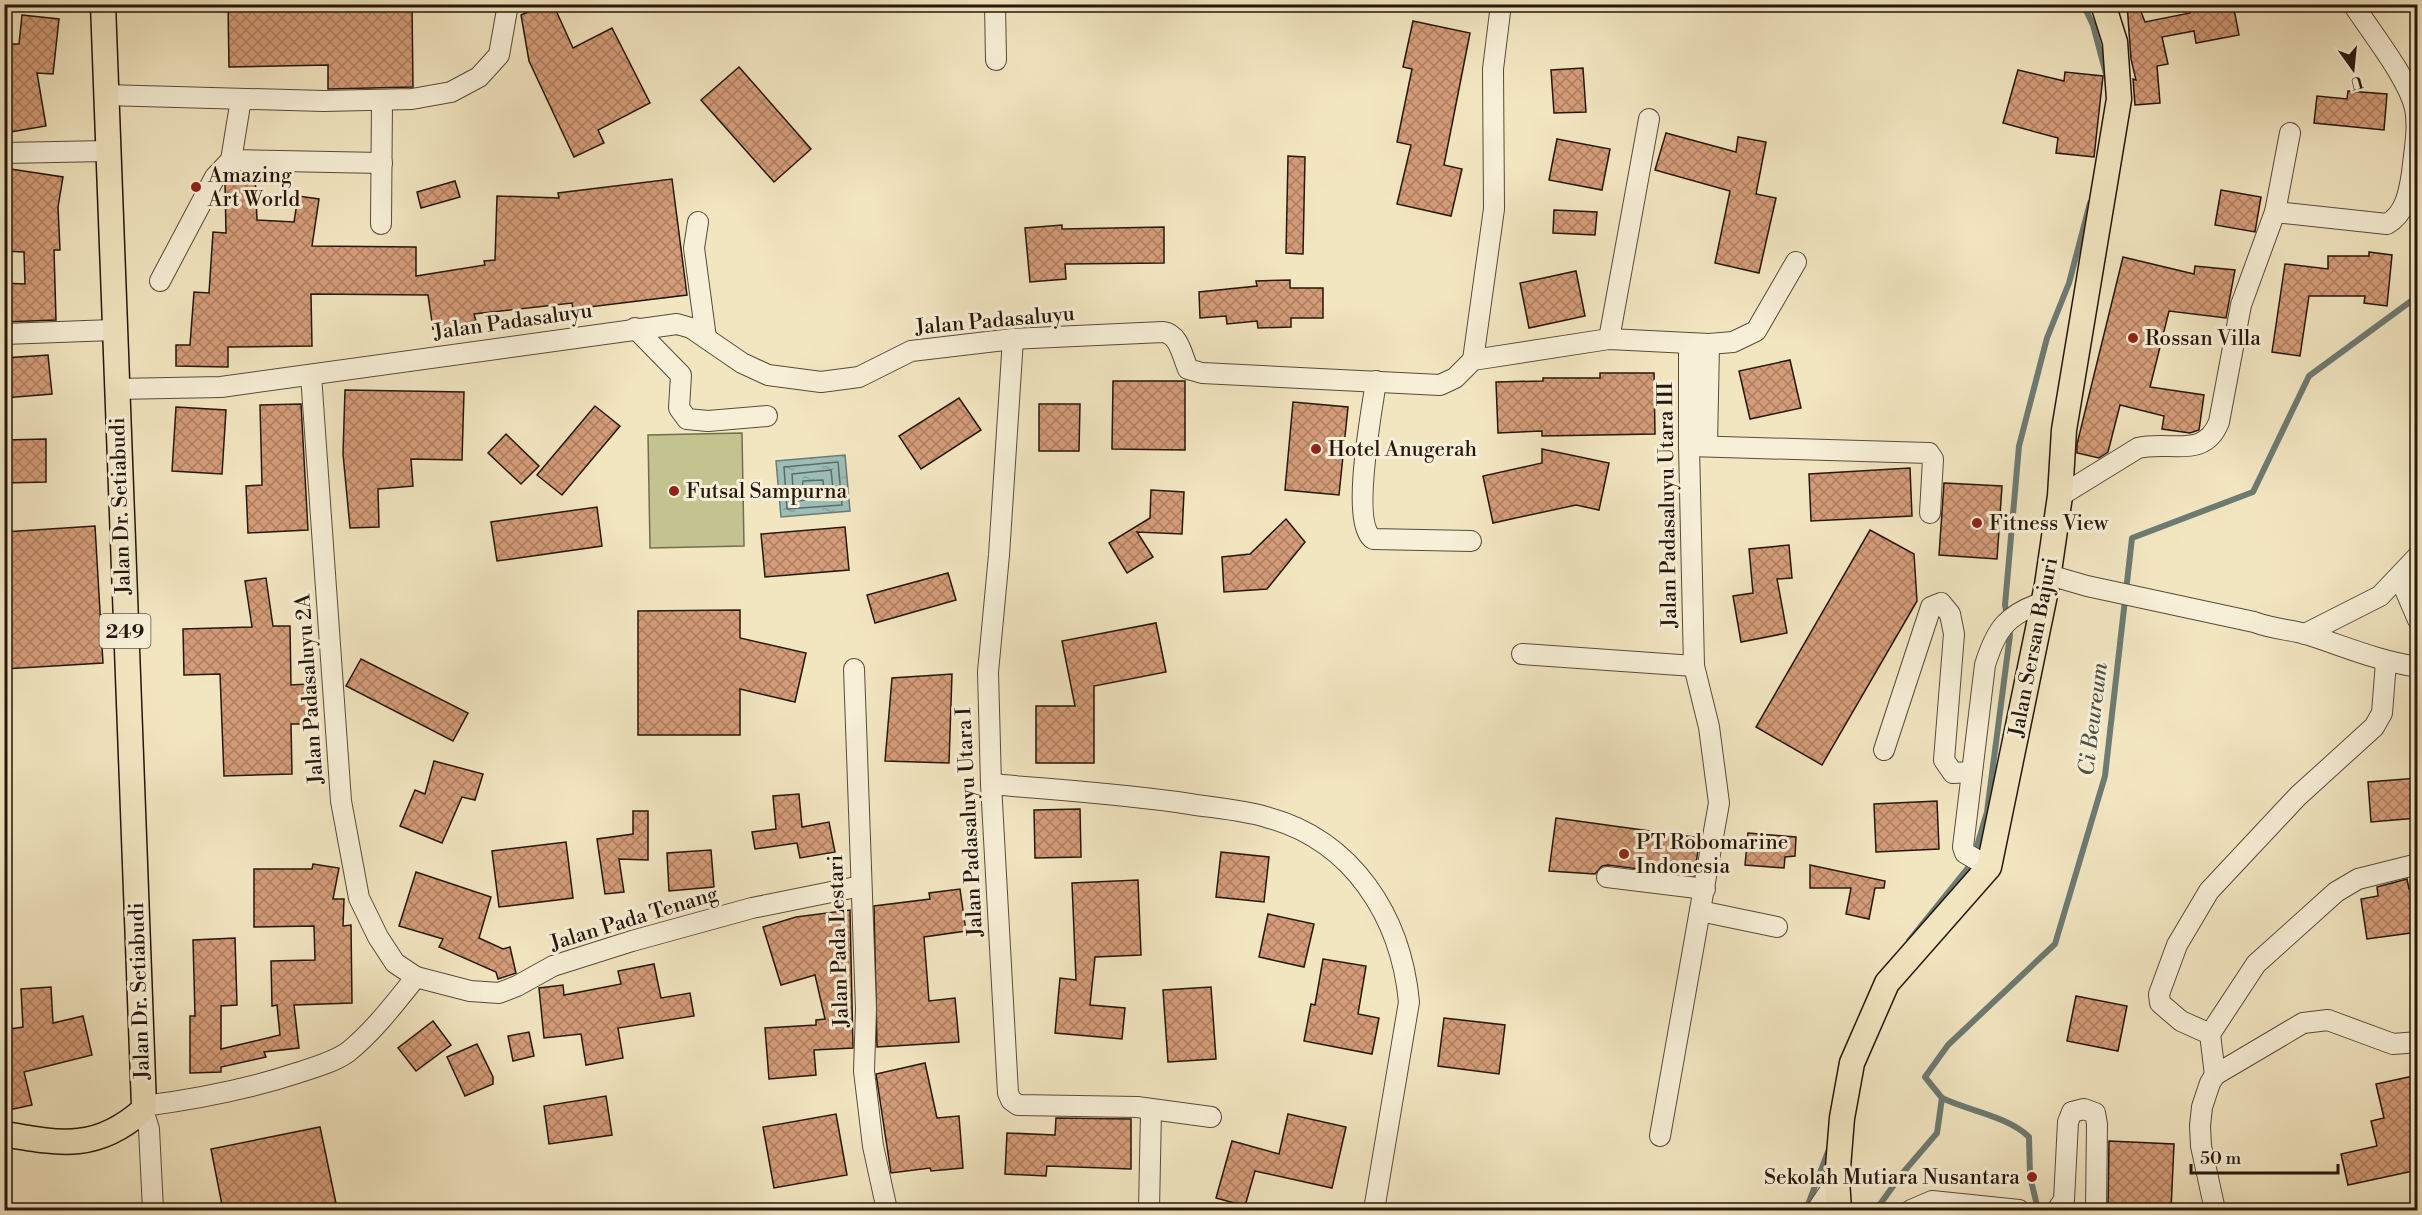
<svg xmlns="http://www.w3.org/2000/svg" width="2422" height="1215" viewBox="0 0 2422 1215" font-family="'Libre Bodoni',serif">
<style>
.grass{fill:#c2c38e;stroke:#746d4c;stroke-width:1.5}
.water{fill:url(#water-ripples);stroke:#6c7b73;stroke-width:1.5}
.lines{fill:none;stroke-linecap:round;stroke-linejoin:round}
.shore{stroke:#606a62;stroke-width:1.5}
.stream{stroke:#6c7b73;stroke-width:6}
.building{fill:url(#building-cross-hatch);stroke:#25170a;stroke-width:1.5}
.minor-casing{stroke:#584b38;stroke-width:22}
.major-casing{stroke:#25170a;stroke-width:27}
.minor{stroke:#f7efd7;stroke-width:20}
.major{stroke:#f2e6c1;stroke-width:24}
.poi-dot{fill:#8f2418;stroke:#f7efd7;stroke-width:2}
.labels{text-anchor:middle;stroke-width:6;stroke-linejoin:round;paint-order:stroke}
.shield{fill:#f7efd7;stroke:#645848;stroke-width:1.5}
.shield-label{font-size:20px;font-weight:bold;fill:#25170a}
.poi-label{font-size:21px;fill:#25170a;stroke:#f7efd7;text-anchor:start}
.street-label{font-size:21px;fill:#25170a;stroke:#f7efd7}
.water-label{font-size:22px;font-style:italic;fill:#4f5147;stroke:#f7efd7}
</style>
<defs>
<pattern id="water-ripples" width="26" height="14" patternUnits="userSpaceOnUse" patternTransform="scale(1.5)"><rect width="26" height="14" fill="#9cbeb9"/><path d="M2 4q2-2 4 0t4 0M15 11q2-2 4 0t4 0" fill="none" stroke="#86a39e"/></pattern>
<pattern id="building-cross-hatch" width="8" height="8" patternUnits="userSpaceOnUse" patternTransform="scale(1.5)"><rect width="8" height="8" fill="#d49c78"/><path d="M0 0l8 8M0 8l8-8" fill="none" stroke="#ac7e61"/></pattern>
</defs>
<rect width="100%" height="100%" fill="#f2e6c1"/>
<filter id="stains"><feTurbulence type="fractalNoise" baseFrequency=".00333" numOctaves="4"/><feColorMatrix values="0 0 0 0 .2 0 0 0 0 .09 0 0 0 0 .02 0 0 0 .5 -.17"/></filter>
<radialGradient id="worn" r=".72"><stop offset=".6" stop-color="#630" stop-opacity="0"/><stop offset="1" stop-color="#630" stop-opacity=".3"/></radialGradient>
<polygon class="grass" points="742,433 744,546 650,548 648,435"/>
<polygon class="water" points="845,455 850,511 781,517 776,461"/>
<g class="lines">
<g class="shore">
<polygon points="838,462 842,505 787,509 784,467"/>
<polygon points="831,470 834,498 794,501 792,474"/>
<polygon points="823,480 824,491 802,491 803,481"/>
</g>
<g class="stream">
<polyline points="2083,4 2093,25 2106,74"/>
<polyline points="2007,616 2005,605 2019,446 2047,338 2069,283 2090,203"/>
<polyline points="1909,941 1972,863 1987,812 2010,635 2009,626"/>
<path d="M 1942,1098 C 1969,1111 2007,1116 2029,1137 L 2030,1176 L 2038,1210"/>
<polyline points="1806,1210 1829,1149"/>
<polyline points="1876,1210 1901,1175 1937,1133 1942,1098 1925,1077 1948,1045 2055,944 2105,776 2132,538 2253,492 2309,376 2418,296"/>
</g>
</g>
<g class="building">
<polygon points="228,4 412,4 413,87 328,89 328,65 229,67"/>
<polygon points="546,4 553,4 573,48 612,28 650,103 598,130 604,143 574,157 529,61 521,15"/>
<polygon points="2127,4 2138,4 2145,22 2190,13 2189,7 2203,4 2233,4 2239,35 2196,43 2194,31 2162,37 2168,64 2157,66 2160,103 2135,105 2133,79 2136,80 2131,59"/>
<polygon points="22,15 59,19 53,74 37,73 46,126 4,133 4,44 19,44"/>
<polygon points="1413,21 1470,33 1444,165 1462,169 1451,216 1397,204 1411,145 1397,142 1412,69 1403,67"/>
<polygon points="739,67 811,149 774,182 701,100"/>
<polygon points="1583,68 1586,112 1554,113 1551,70"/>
<polygon points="2018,70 2064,81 2065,72 2103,76 2094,157 2056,153 2058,138 2003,123"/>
<polygon points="2348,91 2387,94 2384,130 2314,123 2317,96 2347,99"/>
<polygon points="1666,133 1736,152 1738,137 1766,142 1756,194 1776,198 1759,273 1715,263 1730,191 1655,170"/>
<polygon points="1557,139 1610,149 1602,190 1549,180"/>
<polygon points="1288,156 1305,157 1303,254 1286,253"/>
<polygon points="4,168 63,177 58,207 60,250 54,250 56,320 4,322 4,283 25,284 24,252 4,251"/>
<polygon points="255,174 257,220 294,222 298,196 319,199 312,246 416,247 416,276 485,265 484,261 495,260 497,196 559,198 558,193 672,179 687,295 573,309 572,303 474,314 476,321 433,329 428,295 311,294 312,346 228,347 228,367 176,366 176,345 190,345 194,292 209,293 213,232 226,233 225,184 233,175"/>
<polygon points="455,181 460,197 421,208 417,192"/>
<polygon points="2221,190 2261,197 2255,232 2215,225"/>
<polygon points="1554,210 1597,212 1595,235 1553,233"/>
<polygon points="1062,225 1062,229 1164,227 1164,263 1065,264 1066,279 1030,282 1025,228"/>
<polygon points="2369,252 2392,255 2387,306 2364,303 2365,296 2309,296 2300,356 2272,352 2285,264 2328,269 2328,256 2369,256"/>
<polygon points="2123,257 2194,274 2195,266 2235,270 2226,318 2169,311 2150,387 2204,395 2199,430 2190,433 2162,429 2164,416 2120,405 2108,452 2099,458 2077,453 2077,444"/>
<polygon points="1576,271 1585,316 1529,328 1520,283"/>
<polygon points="1290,280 1290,288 1323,288 1323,318 1291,318 1291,327 1258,328 1257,321 1227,324 1226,316 1200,318 1199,292 1257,286 1256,281"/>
<polygon points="48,355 52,394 4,398 4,358"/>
<polygon points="1790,360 1801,408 1750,419 1739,371"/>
<polygon points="1600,373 1654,373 1655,434 1542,436 1542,431 1498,433 1496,382 1543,381 1543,378 1600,378"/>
<polygon points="1113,381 1185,381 1185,450 1112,449"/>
<polygon points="345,390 464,392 462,460 411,459 413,486 378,489 379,527 350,528 343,454"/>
<polygon points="959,398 981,430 921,469 899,436"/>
<polygon points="1293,402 1348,407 1339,495 1285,490"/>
<polygon points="301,404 308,530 248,533 246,486 262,485 260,405"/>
<polygon points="1039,404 1080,404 1079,451 1039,451"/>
<polygon points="595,406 620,426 562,495 537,475"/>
<polygon points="176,407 226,410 222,474 172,471"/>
<polygon points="506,434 539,466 521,484 488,453"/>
<polygon points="46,439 46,482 4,483 4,440"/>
<polygon points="1542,449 1609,463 1599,510 1576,505 1493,523 1483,476 1542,463"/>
<polygon points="1910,468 1912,516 1811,521 1809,474"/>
<polygon points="1944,483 2002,486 1997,559 1939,555"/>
<polygon points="1151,490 1184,492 1182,534 1137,532 1153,557 1127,573 1109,543 1150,518"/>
<polygon points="597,507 602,546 497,561 491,522"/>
<polygon points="1286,519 1305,542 1267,589 1224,592 1222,557 1250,554"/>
<polygon points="95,526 103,663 4,669 4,532"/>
<polygon points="845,527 849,570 765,577 761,534"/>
<polygon points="1870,530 1914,554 1917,601 1822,765 1756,727"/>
<polygon points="1789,545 1792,578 1777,579 1787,633 1741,642 1733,596 1753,593 1749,549"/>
<polygon points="948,573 956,600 875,623 867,595"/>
<polygon points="266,578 273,626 290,626 291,685 307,684 309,724 291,724 292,774 224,776 220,674 184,675 183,629 252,627 245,581"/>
<polygon points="740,610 740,638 806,653 795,702 740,689 740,735 638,735 638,611"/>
<polygon points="1156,623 1166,672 1094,686 1094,763 1036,763 1036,706 1075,706 1062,641"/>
<polygon points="361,659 468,713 453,741 346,686"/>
<polygon points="952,674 949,763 885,761 892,678"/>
<polygon points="434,761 483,774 475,800 462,797 442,843 400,826 415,790 425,794"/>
<polygon points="2418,778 2418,818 2371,822 2368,782"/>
<polygon points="799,794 802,827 829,822 835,852 800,858 797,843 755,849 752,832 776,829 773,796"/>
<polygon points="1937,801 1939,849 1876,852 1874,804"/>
<polygon points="1080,809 1081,857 1035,858 1034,810"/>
<polygon points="633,811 648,811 648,860 619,859 624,892 605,894 597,839 633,834"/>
<polygon points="1556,818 1700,838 1694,876 1608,865 1602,866 1595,874 1549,871"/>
<polygon points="1748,833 1796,837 1795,856 1785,857 1784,868 1745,865"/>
<polygon points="566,842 573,898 499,907 492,851"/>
<polygon points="711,850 714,887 669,891 667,853"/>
<polygon points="1221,852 1269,857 1264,902 1216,897"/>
<polygon points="313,864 339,868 333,899 344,899 343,926 351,925 352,1003 294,1005 299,1048 264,1052 266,1057 221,1067 221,1072 190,1073 190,1016 195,1016 193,940 235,938 237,1005 221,1006 221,1049 280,1035 277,1005 272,1006 271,961 315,960 314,926 254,927 254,869 312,869"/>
<polygon points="1810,865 1885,881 1884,888 1875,888 1869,919 1846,914 1851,888 1810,888"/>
<polygon points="416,872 491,897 479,938 503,949 510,947 516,973 498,979 496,972 439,947 443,939 399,926"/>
<polygon points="2407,879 2409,889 2418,887 2418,932 2367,939 2361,899 2378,896 2377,887"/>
<polygon points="1138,880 1141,955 1095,957 1090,1005 1125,1008 1122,1039 1055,1033 1060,978 1076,980 1072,883"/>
<polygon points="960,889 966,931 924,937 929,1001 955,998 959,1042 877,1047 874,906 930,899 929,893"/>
<polygon points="850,910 853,1048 814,1050 816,1075 769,1079 765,1028 816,1025 816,1020 825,1019 815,975 781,985 763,927 796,917"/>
<polygon points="1268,914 1314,924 1304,967 1259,957"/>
<polygon points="1323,959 1366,966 1358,1014 1379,1018 1372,1054 1304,1041 1311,1004 1315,1005"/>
<polygon points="654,964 661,998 690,993 694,1016 618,1028 623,1058 586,1065 581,1034 544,1038 539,988 563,985 564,995 621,984 618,971"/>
<polygon points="51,987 53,1023 83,1016 92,1055 24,1072 32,1105 4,1111 4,1080 8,1079 4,1057 4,1030 23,1027 21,989"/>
<polygon points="1211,987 1216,1059 1168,1062 1163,990"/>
<polygon points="2076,996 2127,1006 2118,1051 2067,1041"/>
<polygon points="1444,1018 1505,1025 1499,1074 1438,1066"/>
<polygon points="433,1021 451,1045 416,1071 398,1048"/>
<polygon points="529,1032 534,1056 513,1061 508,1036"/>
<polygon points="477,1044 493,1077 493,1084 465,1096 447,1057"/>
<polygon points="925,1063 937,1118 959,1116 963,1168 931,1171 930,1168 891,1173 876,1074"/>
<polygon points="2418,1075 2418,1170 2348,1185 2341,1154 2377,1146 2371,1121 2384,1118 2376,1084"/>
<polygon points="606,1096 612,1135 549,1144 544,1106"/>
<polygon points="836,1114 847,1175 774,1188 763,1127"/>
<polygon points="1288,1114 1346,1127 1332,1188 1255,1171 1245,1206 1216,1198 1232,1141 1279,1154"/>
<polygon points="1056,1118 1131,1119 1131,1169 1047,1166 1046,1176 1005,1174 1007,1133 1055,1135"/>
<polygon points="320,1127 337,1208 223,1210 211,1149"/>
<polygon points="2109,1141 2174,1144 2171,1210 2108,1210"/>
</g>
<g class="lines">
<g class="minor-casing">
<g id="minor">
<polyline points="995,4 996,60"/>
<polyline points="105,95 324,101 412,99 451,92 479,77 499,55 508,4"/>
<polyline points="4,153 107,151"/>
<polyline points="231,160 382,163"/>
<polyline points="2275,212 2290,133"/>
<polyline points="698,222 694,248 706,338"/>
<polyline points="381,224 382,100"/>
<polyline points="160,281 215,177 231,160 241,99"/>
<polyline points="635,328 681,375 679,408 687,419 708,421 767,416"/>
<polyline points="4,334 113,330"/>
<polyline points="1013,339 999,555 988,672 991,784 1008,1093 1011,1100 1018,1105 1137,1107 1211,1117"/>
<polyline points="1609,339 1649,119"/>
<polyline points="1473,360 1494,209 1493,69 1501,4"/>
<polyline points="311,375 341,801 359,898 378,937 395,963 416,977"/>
<path d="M 1376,381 C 1372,411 1350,522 1373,539 L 1471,541"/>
<path d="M 116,389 L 221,387 L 677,324 L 691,328 L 742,363 L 768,375 L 821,382 L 859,377 L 911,351 L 1013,339 L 1163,332 C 1179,334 1182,355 1188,369 L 1202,373 L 1440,385 L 1455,378 L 1473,360 L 1609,339 L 1709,344 L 1733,342 L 1756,331 L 1796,262"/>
<polyline points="1689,446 1929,453 1933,459 1930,513"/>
<polyline points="1707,446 1709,344"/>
<path d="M 2060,496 L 2138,448 C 2170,440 2204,460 2219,422 L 2241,305 L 2275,212 L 2387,224 C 2405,214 2409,193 2412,173 C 2414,152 2419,129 2415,108 C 2408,78 2371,32 2353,4"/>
<path d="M 2049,575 L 2087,586 L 2254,622 C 2275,630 2290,629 2309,635 C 2346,647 2378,661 2418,667"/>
<polyline points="2400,578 2418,620"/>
<polyline points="2305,634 2380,596 2418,556"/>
<polyline points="1522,654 1694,666"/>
<polyline points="854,669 866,1009 864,1071 873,1146 887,1210"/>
<polyline points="1884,750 1931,607 1941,603 1950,614 1954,634 1944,760 1953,773 1972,772"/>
<path d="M 991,784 C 1057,790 1124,794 1190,804 C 1215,808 1242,810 1266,817 C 1353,840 1401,917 1409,1002 L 1374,1210"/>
<path d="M 1989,867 L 1965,853 L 1963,847 L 1985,665 C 1996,629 2007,614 2044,602"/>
<polyline points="1607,877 1705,889"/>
<polyline points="1700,911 1777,927"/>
<polyline points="2210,1034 2256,964 2336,892 2358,879 2418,864"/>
<polyline points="2215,1075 2210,1034 2181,1021 2160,1003 2159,994 2177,945 2209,891 2298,796 2374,727 2382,713 2386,662"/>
<path d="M 144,1106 C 197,1099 246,1090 297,1073 C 313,1068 334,1062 348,1052 C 374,1031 395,1003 416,977 L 470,991 L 499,993 L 517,986 L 553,966 L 632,941 L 752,908 L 861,886"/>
<polyline points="143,1110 149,1129 153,1210"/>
<polyline points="1660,1136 1719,803 1709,727 1694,666 1689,446 1689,344"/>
<polyline points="1149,1210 1151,1110"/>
<polyline points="1817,1210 1837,1180"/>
<polyline points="1911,1210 1932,1201 2019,1210"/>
<polyline points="2057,1210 2064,1200 2068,1122 2072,1112 2084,1109 2095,1113 2097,1124 2096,1210"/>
<polyline points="2215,1210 2201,1146 2200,1126 2202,1107 2210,1083 2215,1075 2303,1023 2328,1020 2393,1044 2418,1042"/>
</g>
</g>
<g class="major-casing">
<g id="major">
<path d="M 4,1134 C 61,1144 97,1151 143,1110 L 144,1106 L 103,4"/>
<polyline points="1839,1210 1837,1180 1842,1118 1852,1063 1887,983 1989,867 2047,585 2060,496 2064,430 2119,99 2115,42 2103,4"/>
</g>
</g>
<use href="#minor" class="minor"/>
<use href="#major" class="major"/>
</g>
<g class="poi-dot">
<circle cx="196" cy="187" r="6"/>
<circle cx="2133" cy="338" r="6"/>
<circle cx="1316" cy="449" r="6"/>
<circle cx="674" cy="491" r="6"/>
<circle cx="1977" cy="523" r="6"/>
<circle cx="1624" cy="854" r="6"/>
<circle cx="2032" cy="1177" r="6"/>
</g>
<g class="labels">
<rect class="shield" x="99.5" y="614" width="51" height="34" rx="4.5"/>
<g class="shield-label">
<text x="125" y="638">249</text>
</g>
<g class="poi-label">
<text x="208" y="182">Amazing<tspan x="208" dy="24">Art World</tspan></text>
<text x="2145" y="345">Rossan Villa</text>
<text x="1328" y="456">Hotel Anugerah</text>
<text x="686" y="498">Futsal Sampurna</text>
<text x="1989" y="530">Fitness View</text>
<text x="1636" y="849">PT Robomarine<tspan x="1636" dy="24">Indonesia</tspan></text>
<text x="2020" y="1184" text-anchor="end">Sekolah Mutiara Nusantara</text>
</g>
<g class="street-label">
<text transform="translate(995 320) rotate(-5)" y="7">Jalan Padasaluyu</text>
<text transform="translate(513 321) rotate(-8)" y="7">Jalan Padasaluyu</text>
<text transform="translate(1667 505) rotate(-91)" y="7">Jalan Padasaluyu Utara III</text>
<text transform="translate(120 506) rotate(-92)" y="7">Jalan Dr. Setiabudi</text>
<text transform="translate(2033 647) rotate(-79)" y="7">Jalan Sersan Bajuri</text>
<text transform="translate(309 689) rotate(-94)" y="7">Jalan Padasaluyu 2A</text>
<text transform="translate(969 822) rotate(-93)" y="7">Jalan Padasaluyu Utara I</text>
<text transform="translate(634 918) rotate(-17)" y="7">Jalan Pada Tenang</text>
<text transform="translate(838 941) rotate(-92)" y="7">Jalan Pada Lestari</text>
<text transform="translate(139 991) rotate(-92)" y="7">Jalan Dr. Setiabudi</text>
</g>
<g class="water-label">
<text transform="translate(2092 719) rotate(-83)" y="8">Ci Beureum</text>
</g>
</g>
<rect width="2422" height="1215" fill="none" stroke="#f2e6c1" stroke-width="24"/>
<rect x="6" y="6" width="2410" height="1203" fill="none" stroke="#25170a" stroke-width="3"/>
<rect x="12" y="12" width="2398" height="1191" fill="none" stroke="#25170a" stroke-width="1.5"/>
<g transform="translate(2353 69) rotate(165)" stroke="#f7efd7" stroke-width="4.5" paint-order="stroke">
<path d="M0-4.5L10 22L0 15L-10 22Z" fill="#25170a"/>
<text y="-9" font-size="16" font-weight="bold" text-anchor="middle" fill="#25170a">U</text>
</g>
<path d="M2191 1164v9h147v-9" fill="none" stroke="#25170a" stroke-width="3"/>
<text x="2200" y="1164" font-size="18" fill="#25170a" stroke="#f7efd7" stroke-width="4.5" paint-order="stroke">50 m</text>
<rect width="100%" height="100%" filter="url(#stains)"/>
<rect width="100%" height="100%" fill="url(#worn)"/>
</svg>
